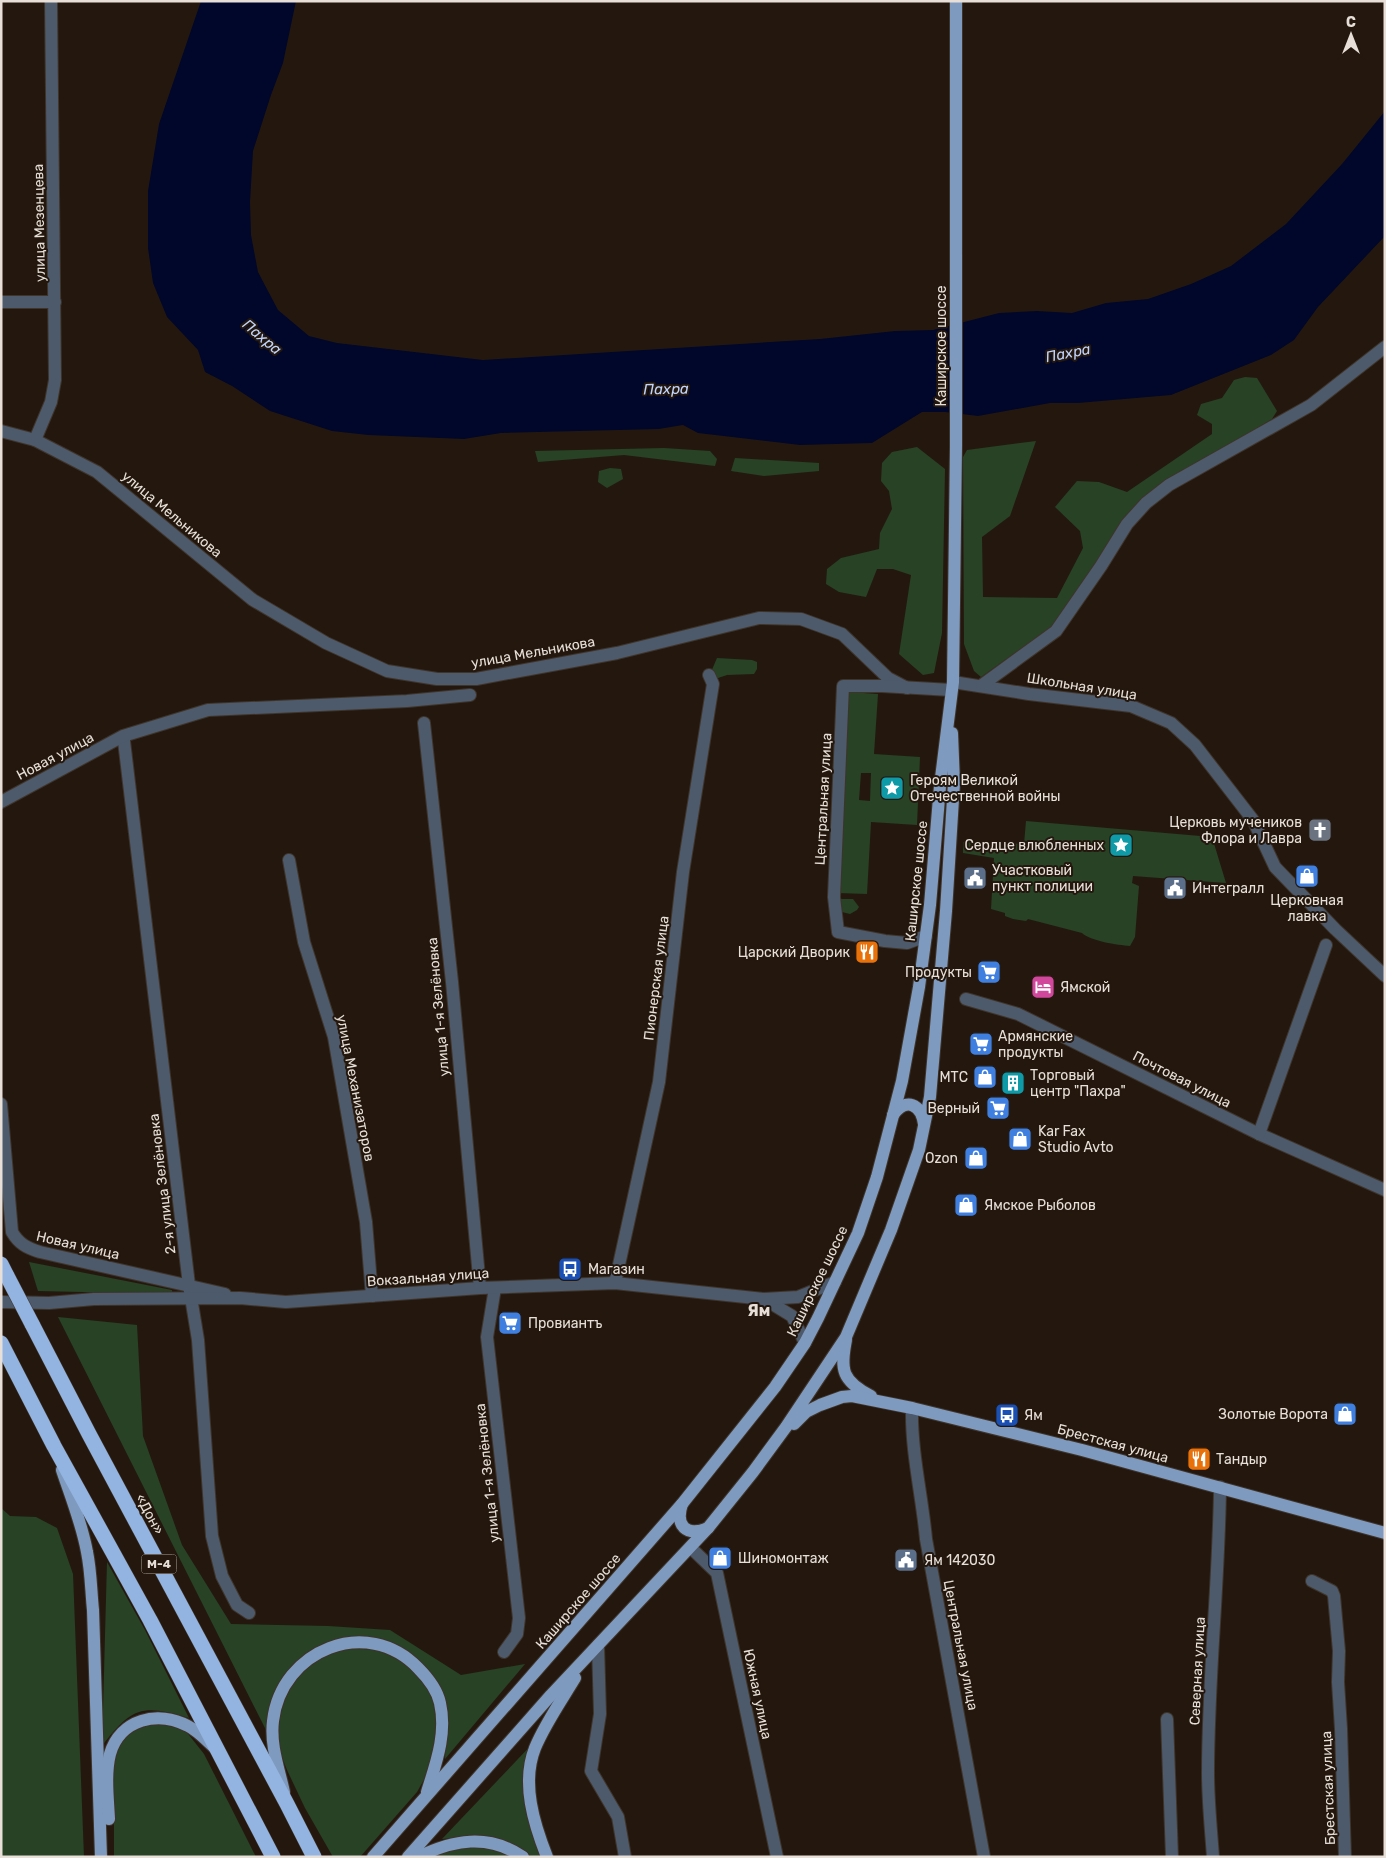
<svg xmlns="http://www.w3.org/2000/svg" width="1386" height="1858" viewBox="0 0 1386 1858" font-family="Rubik,sans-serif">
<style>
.green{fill:#284225;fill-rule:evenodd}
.water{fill:#01072a}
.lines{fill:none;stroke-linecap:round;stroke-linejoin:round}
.minor-casing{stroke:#3f342a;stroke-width:14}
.major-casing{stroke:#3f342a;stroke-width:14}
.highway-casing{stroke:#3f342a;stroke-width:16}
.minor{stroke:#4d5a6c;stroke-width:12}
.major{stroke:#7f9abf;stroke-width:12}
.highway{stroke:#93b3e0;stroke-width:15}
.highway-bridge-casing{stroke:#3f342a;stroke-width:16;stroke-linecap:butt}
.highway-bridge{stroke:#93b3e0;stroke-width:15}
.labels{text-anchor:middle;stroke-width:4;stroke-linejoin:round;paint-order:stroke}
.shield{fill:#24180e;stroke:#aca39b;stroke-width:1}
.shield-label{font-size:12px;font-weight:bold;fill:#e7dfd8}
.street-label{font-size:14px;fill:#e7dfd8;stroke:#24180e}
.poi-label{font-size:14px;fill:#e7dfd8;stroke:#24180e;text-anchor:start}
.water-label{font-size:15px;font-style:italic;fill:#c0d4fe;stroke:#24180e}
.quarter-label{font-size:16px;font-weight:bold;fill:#e7dfd8;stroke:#24180e}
</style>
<rect width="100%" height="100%" fill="#24180e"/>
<g class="green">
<polygon points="1245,377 1257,378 1277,411 1272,419 1145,496 1126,517 1056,624 981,677 974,671 964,644 963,457 967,450 1036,441 1010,516 982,537 983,597 1057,598 1083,548 1080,531 1055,507 1077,481 1099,482 1127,492 1212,434 1212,424 1197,415 1201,404 1222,398 1234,380"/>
<polygon points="917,447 945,469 942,633 934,673 923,675 899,654 911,575 893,569 877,569 866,597 839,592 826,584 827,569 841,558 879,549 880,533 892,509 889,491 881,481 882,463 892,452"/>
<polygon points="664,448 710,451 717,459 715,466 624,455 538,462 535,451"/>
<polygon points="735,458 819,463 819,471 764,476 731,471"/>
<polygon points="610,468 621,469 623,479 607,488 598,482 599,471"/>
<polygon points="717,658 752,660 757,662 757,669 754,674 727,675 715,679 711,672"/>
<path d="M 849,692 L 878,694 L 874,754 L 920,757 L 917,825 L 871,822 L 867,894 L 838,893 L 845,749 ZM 861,773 L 871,773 L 870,801 L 859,800 Z"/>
<path d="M 1026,821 L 1212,837 L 1226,883 L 1133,876 L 1132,883 L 1139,886 L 1135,937 L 1130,946 C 1118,945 1090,941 1082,933 L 1028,919 L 1026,921 L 1013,919 L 1005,916 L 1005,913 L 991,909 L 994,858 L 963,853 L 963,842 L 1024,844 Z"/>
<polygon points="840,899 853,899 859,907 857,910 850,914 842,912 839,906"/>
<polygon points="29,1262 172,1290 172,1294 38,1291"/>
<polygon points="58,1317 137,1325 143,1436 182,1545 231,1624 328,1626 390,1630 461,1675 525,1664 445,1759 446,1726 422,1663 401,1648 327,1642 311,1650 285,1674 277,1689 266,1730"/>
<polygon points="1,1508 10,1516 36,1517 57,1528 73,1574 84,1857 1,1857"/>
<path d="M 107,1562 L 145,1630 L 189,1718 C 142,1704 132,1707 102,1746 Z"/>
<polygon points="340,1648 383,1650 415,1670 436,1703 438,1732 430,1769 417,1792 360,1857 333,1857 305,1808 287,1770 280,1752 277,1737 282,1701 304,1667"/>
<polygon points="149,1721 185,1730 204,1754 256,1857 114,1857 114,1758 122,1738"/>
<polygon points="536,1740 526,1763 541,1857 531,1857 525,1851 477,1836 442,1839"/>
<polygon points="484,1845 515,1857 427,1857 442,1850"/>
</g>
<polygon class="water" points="201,1 296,1 283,63 271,95 253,151 250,202 251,235 258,272 278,310 309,336 337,343 483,360 820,339 895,331 933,330 999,313 1037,311 1072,313 1106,303 1148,299 1191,284 1231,266 1286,224 1342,164 1385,111 1385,236 1318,307 1294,340 1271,355 1171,395 1078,403 1050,403 978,416 945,412 922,412 872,443 800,445 698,433 683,425 659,429 501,433 464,439 368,435 332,431 270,411 232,386 205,372 198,350 167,317 153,283 148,248 148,191 159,124"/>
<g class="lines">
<g class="minor-casing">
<g id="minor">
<polyline points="1,302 55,302"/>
<polyline points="1,431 35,440 97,472 253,600 326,643 387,671 437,679 476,679 617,653 759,618 801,619 842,634 888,678 907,688"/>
<polyline points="35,440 51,402 55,380 51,1"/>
<polyline points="953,682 1029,694 1131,706 1171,723 1195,745 1253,820 1275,867 1335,929 1385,976"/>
<polyline points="982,685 1056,631 1101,566 1127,524 1146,503 1169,485 1311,405 1385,347"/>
<polyline points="424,723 452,982 480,1288"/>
<polyline points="124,741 189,1285 198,1340 212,1536 222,1576 237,1605 249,1613"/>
<polyline points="1,802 123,736 208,710 407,701 470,695"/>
<polyline points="289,860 304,942 334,1037 366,1222 372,1296"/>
<polyline points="926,936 907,943 885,941 838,932 834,897 843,686 882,686 951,690"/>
<polyline points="966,999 1018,1014 1259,1134 1385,1190"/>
<path d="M 1,1104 L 12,1232 C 19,1244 27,1248 40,1252 L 225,1294"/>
<polyline points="1259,1134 1326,945"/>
<polyline points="615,1283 659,1082 683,872 713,684 709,675"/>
<polyline points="495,1288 487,1337 519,1618 517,1634 504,1652"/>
<polyline points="764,1299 792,1316 805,1343"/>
<polyline points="1,1302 49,1303 94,1299 240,1298 286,1302 480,1288 615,1283 764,1299 798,1297 835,1282"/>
<path d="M 912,1408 C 911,1452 922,1495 926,1539 L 984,1857"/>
<polyline points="691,1548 717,1573 777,1857"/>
<polyline points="1312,1581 1332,1591 1334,1596 1339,1651 1338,1682 1341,1729 1345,1857"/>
<polyline points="598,1645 600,1714 591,1771 618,1817 625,1857"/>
<polyline points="1167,1719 1172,1857"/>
<path d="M 1213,1857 C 1211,1829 1208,1801 1208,1773 C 1208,1677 1219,1582 1220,1487"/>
</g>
</g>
<g class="major-casing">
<g id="major">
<path d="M 893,1115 C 906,1097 921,1104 924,1124"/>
<path d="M 846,1340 C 840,1370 842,1381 871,1396"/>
<polyline points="794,1424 806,1412 820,1405 842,1397 852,1396 912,1408 1082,1450 1385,1533"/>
<path d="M 62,1470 C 71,1497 82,1524 87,1552 C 91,1571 91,1591 93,1610 L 101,1857"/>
<path d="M 682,1504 C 675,1526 686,1537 708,1528"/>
<path d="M 284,1792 C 279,1769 270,1745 273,1721 C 281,1650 367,1615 418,1668 C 428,1678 437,1689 440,1703 C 447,1734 436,1763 427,1792"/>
<path d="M 109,1819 C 108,1798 105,1774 110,1754 C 120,1719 158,1710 188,1726 C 198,1731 207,1741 215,1748"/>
<polyline points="373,1857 682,1504 775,1387 805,1343 818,1318 858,1233 877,1177 902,1081 919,987 930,905 940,786 953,682 956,446 956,1"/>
<polyline points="408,1857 551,1695 708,1528 753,1472 786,1427 846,1337 891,1230 919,1150 930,1097 946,911 954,783 952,733"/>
<path d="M 418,1857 C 453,1840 488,1833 523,1857"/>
<path d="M 547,1857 C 534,1824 521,1783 535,1748 C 545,1724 561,1701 575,1678"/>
</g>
</g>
<g class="highway-casing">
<g id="highway">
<polyline points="1,1264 7,1276"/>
<polyline points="32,1324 89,1434 287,1804 314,1857"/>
<polyline points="1,1343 54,1446 150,1620 273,1857"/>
</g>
</g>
<use href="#minor" class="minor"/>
<use href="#major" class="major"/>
<use href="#highway" class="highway"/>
<g class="highway-bridge-casing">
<polyline id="highway-bridge" points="7,1276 32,1324"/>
</g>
<use href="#highway-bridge" class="highway-bridge"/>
</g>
<defs>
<g id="sight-square" transform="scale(1.25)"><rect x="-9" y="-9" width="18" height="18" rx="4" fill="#0f9aa8" stroke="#24180e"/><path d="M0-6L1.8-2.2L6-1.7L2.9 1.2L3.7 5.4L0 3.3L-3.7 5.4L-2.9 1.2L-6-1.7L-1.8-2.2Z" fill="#fff"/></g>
<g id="church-square" transform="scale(1.25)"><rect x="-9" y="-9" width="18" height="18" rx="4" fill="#6b7280" stroke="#24180e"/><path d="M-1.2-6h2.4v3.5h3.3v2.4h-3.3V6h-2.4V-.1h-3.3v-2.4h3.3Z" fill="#fff"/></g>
<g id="shop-square" transform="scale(1.25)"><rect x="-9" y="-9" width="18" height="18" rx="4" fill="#3f7fe0" stroke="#24180e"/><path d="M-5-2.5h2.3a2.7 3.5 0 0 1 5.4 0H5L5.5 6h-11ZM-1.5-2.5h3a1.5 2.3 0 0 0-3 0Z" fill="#fff"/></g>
<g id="civic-square" transform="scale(1.25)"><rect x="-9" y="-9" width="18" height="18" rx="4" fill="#5c6f8a" stroke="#24180e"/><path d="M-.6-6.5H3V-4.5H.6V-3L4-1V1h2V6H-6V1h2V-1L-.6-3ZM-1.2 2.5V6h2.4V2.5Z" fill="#fff"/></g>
<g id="restaurant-square" transform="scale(1.25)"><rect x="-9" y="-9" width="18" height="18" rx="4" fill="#e8710a" stroke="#24180e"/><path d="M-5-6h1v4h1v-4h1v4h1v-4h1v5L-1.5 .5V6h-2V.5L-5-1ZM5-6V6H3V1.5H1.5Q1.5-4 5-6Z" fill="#fff"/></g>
<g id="supermarket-square" transform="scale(1.25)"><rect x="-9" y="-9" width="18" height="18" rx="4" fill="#3f7fe0" stroke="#24180e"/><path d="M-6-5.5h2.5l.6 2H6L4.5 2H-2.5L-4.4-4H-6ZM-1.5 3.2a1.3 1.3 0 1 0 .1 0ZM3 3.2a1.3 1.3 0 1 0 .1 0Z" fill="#fff"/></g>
<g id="hotel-square" transform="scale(1.25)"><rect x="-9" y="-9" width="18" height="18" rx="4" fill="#d1479c" stroke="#24180e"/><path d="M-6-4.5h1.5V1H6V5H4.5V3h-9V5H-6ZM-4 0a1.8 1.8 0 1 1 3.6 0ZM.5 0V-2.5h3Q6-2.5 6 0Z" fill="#fff"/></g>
<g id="building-square" transform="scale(1.25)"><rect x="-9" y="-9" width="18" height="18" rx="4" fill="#0f9aa8" stroke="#24180e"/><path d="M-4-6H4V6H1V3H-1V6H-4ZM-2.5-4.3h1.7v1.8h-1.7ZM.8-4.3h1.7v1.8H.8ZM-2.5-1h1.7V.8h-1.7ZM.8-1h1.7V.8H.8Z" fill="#fff"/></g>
<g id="bus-square" transform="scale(1.25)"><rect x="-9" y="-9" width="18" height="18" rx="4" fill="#1a4fb4" stroke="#24180e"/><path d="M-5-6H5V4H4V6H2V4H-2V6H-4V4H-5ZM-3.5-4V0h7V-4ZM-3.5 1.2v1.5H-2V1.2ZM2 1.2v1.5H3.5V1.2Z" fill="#fff"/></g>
</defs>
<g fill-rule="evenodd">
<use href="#sight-square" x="892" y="788"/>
<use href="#church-square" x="1320" y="830"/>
<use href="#sight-square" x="1121" y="845"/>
<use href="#shop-square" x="1307" y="876"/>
<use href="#civic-square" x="975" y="878"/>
<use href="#civic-square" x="1175" y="888"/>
<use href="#restaurant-square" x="867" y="952"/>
<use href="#supermarket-square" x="989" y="972"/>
<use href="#hotel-square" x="1043" y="987"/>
<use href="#supermarket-square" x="981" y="1044"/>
<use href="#shop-square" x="985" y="1077"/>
<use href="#building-square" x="1013" y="1083"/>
<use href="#supermarket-square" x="998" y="1108"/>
<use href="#shop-square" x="1020" y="1139"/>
<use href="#shop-square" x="976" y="1158"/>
<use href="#shop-square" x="966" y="1205"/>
<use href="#bus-square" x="570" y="1269"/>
<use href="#supermarket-square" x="510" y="1323"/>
<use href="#shop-square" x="1345" y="1414"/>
<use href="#bus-square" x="1007" y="1415"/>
<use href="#restaurant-square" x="1199" y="1459"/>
<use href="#shop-square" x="720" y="1558"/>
<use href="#civic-square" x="906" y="1560"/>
</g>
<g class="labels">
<rect class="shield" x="141.5" y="1554.5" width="35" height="19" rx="4"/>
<g class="shield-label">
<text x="159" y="1568">М-4</text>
</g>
<g class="street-label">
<text transform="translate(39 223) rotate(-91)" y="5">улица Мезенцева</text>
<text transform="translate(941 346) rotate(-90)" y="5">Каширское шоссе</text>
<text transform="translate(172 514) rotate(40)" y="5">улица Мельникова</text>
<text transform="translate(533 652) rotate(-10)" y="5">улица Мельникова</text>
<text transform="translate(1082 686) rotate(9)" y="5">Школьная улица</text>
<text transform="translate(55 756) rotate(-28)" y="5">Новая улица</text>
<text transform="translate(823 799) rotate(-87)" y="5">Центральная улица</text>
<text transform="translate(916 881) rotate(-84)" y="5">Каширское шоссе</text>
<text transform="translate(656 978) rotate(-83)" y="5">Пионерская улица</text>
<text transform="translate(438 1007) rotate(-95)" y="5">улица 1-я Зелёновка</text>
<text transform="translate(1182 1079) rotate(27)" y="5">Почтовая улица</text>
<text transform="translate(356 1088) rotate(79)" y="5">улица Механизаторов</text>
<text transform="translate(162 1184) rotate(-97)" y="5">2-я улица Зелёновка</text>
<text transform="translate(78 1245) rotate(13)" y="5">Новая улица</text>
<text transform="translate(428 1277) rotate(-4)" y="5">Вокзальная улица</text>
<text transform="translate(817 1281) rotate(-64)" y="5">Каширское шоссе</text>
<text transform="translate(1113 1443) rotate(15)" y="5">Брестская улица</text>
<text transform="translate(487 1473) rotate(-96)" y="5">улица 1-я Зелёновка</text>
<text transform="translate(150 1514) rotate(62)" y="5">«Дон»</text>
<text transform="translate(578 1601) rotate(-49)" y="5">Каширское шоссе</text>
<text transform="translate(961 1645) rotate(79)" y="5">Центральная улица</text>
<text transform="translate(1197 1671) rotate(-87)" y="5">Северная улица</text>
<text transform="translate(758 1694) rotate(78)" y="5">Южная улица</text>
<text transform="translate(1328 1788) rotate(-92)" y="5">Брестская улица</text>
</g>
<g class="poi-label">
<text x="910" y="785">Героям Великой<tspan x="910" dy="16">Отечественной войны</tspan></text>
<text x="1302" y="827" text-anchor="end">Церковь мучеников<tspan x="1302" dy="16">Флора и Лавра</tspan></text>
<text x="1104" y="850" text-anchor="end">Сердце влюбленных</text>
<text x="992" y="875">Участковый<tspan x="992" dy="16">пункт полиции</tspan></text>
<text x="1192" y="893">Интегралл</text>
<text x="1307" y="905" text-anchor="middle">Церковная<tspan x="1307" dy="16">лавка</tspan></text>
<text x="850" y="957" text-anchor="end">Царский Дворик</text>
<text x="972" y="977" text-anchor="end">Продукты</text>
<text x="1060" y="992">Ямской</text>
<text x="998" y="1041">Армянские<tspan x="998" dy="16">продукты</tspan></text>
<text x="1030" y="1080">Торговый<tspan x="1030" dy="16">центр "Пахра"</tspan></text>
<text x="968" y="1082" text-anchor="end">МТС</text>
<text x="980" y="1113" text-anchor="end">Верный</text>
<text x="1038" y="1136">Kar Fax<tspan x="1038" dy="16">Studio Avto</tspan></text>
<text x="958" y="1163" text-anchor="end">Ozon</text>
<text x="984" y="1210">Ямское Рыболов</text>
<text x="588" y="1274">Магазин</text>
<text x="528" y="1328">Провиантъ</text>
<text x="1328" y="1419" text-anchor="end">Золотые Ворота</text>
<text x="1024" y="1420">Ям</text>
<text x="1216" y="1464">Тандыр</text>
<text x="738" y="1563">Шиномонтаж</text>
<text x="924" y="1565">Ям 142030</text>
</g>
<g class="water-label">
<text transform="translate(262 337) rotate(40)" y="5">Пахра</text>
<text transform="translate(1068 353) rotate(-11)" y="5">Пахра</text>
<text transform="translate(666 389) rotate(-1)" y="5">Пахра</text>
</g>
<g class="quarter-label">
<text x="759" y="1316">Ям</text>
</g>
</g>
<rect width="1386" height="1858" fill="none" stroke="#e7dfd8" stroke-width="5"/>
<g transform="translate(1351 35)" stroke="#24180e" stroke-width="4" paint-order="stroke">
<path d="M0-4L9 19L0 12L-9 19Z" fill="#e7dfd8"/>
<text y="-8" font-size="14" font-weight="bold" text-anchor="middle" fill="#e7dfd8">С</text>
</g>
</svg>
